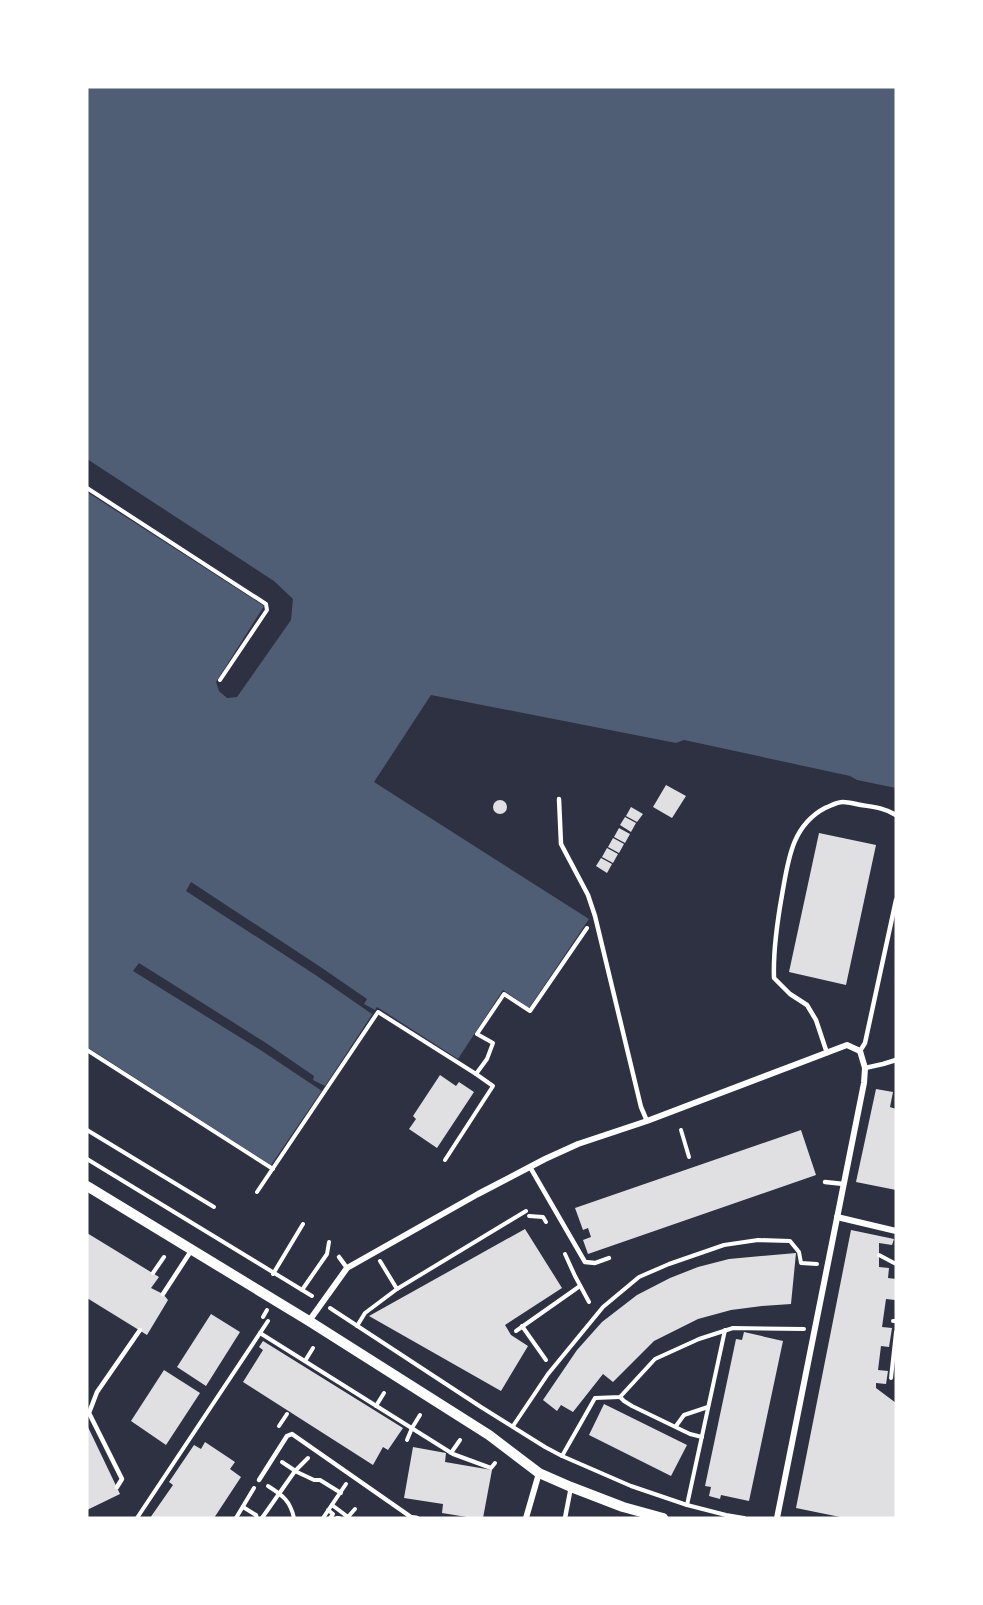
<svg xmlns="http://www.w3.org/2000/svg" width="983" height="1605" viewBox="0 0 983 1605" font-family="Jost,sans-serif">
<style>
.water{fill:#4f5d75}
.pier{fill:#2d3142}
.building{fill:#e0e0e3}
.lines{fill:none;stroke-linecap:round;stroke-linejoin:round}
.path{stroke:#fff;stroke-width:4}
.service{stroke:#fff;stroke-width:4.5}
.minor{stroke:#fff;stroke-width:6}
.tertiary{stroke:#fff;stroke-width:10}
</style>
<rect width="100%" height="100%" fill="#2d3142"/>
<polygon class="water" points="87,87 896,87 896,788 857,780 850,776 684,740 676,743 431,695 374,782 589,919 529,1008 503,990 458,1059 377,1007 325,1086 271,1165 87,1047 87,492 264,606 216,682 219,691 227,698 237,697 291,620 293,599 274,581 87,459"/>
<g class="pier">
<polygon points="191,882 322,968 367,999 364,1004 375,1010 372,1014 317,976 186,891"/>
<polygon points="139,963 266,1043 314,1076 313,1080 325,1086 322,1091 262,1051 133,971"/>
</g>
<g class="building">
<polygon points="666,785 686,796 672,818 653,807"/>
<circle cx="500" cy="807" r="7"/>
<polygon points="631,807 643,814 637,822 626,816"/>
<polygon points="625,817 636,823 631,832 620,825"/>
<polygon points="619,828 630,834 625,843 614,837"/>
<polygon points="819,833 876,845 846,985 789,972"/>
<polygon points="613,838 624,844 619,853 608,847"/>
<polygon points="607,848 618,854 613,863 602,857"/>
<polygon points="601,858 612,864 607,873 596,866"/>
<polygon points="440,1075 456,1086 459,1082 474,1092 437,1148 409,1129 416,1119 413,1116"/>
<polygon points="876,1089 893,1092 890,1107 896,1109 896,1190 856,1182"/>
<polygon points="801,1130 816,1175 588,1254 583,1240 591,1237 588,1228 583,1230 575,1208"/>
<polygon points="525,1229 562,1288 505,1325 511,1335 528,1346 501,1391 369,1316"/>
<polygon points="851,1230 894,1239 892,1245 879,1243 879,1267 889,1268 888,1278 896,1279 896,1291 895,1300 886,1299 882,1327 892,1328 889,1347 881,1346 878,1370 888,1371 886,1384 876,1383 876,1388 896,1403 896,1518 845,1518 796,1508"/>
<polygon points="87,1233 159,1277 151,1288 163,1294 168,1300 147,1335 87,1298"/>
<polygon points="796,1253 791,1304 762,1306 731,1310 698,1319 654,1341 613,1382 603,1374 573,1412 561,1405 557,1411 543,1400 577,1350 602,1322 637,1295 670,1278 698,1267 729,1259"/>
<polygon points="211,1314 240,1332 206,1386 177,1367"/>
<polygon points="744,1332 783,1341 749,1501 721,1495 720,1499 709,1496 711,1487 705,1486 736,1339 742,1340"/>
<polygon points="263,1341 403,1428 388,1450 383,1447 373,1465 243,1382 263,1350 259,1347"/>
<polygon points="164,1370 200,1393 166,1445 131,1421"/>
<polygon points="604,1404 687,1445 671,1476 589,1435"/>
<polygon points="87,1425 120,1494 87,1510"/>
<polygon points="205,1442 235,1462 230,1469 241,1477 214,1518 150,1518 173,1485 169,1482 194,1445 201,1449"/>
<polygon points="413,1447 446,1453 445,1462 492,1470 483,1518 473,1518 442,1513 443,1504 404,1498"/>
</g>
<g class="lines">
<g class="path">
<polyline points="87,488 266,604 267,610 220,680"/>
<polyline points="87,1050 273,1169"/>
<polyline points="87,1130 214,1207"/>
<polyline points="681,1130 689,1157"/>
<polyline points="87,1159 312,1296"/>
<polyline points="445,1160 493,1086 476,1074"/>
<polyline points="257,1192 378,1012 476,1074 487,1059 493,1043 477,1034 504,994 530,1011 587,928"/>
<polyline points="529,1216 543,1217 546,1222"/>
<polyline points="565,1254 575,1276 589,1302"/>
<polyline points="879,1255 896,1264"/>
<polyline points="380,1261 397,1289 526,1211"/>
<polyline points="153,1273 164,1257"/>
<polyline points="273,1274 303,1224"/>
<polyline points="302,1290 327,1254 329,1242"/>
<polyline points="330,1308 481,1407 545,1447 562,1456 631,1486 687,1505 726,1515 744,1518"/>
<polyline points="263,1317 267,1310"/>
<polyline points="893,1321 896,1321"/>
<polyline points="357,1326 365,1313 397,1289"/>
<polyline points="522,1326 546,1360"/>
<polyline points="516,1331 580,1286"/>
<polyline points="260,1333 453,1454 491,1468 495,1463"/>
<polyline points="305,1361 313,1348"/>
<polyline points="891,1378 896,1332"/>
<polyline points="620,1397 624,1401 632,1406 690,1434 702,1437"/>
<polyline points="376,1406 384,1393"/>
<polyline points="279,1426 287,1414"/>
<polyline points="513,1426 548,1374 603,1307 639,1277 669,1264 724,1245 758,1240 790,1241 799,1252 801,1263 817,1264"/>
<polyline points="676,1426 684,1415 708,1407"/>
<polyline points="407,1440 412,1428 420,1415"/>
<polyline points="451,1453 460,1440"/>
<polyline points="562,1456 595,1398 620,1397 655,1359 699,1339 733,1328 804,1329"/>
<polyline points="282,1462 297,1472 314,1480 320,1480 341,1493"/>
<path d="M 268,1486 C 282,1495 290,1500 294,1518"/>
<polyline points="332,1505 348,1517"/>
<polyline points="687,1505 725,1330"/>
<polyline points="243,1507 256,1515 257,1518"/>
<polyline points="328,1510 333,1514 330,1518"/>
<polyline points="348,1517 355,1509"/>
<polyline points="137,1518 268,1321"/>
<polyline points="236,1518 254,1488"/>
<polyline points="262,1518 295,1471 308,1458"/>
<polyline points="323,1518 346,1484"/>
<polyline points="337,1518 339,1518"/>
</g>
<g class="service">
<polyline points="559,799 561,844 588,895 595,916 641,1107 647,1121"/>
<polyline points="860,1051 865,1043 896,900"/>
<path d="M 827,1053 L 816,1020 L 807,1005 L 790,994 L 774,978 C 773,950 777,923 782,895 C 788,862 791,826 825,808 C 831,806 836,802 843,802 C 849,802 855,804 861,805 C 874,807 885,808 896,815"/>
<polyline points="865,1068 883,1064 896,1060"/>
<polyline points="530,1167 585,1262 595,1263 609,1258"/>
<polyline points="825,1182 844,1184"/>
<polyline points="339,1257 347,1268"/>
<polyline points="163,1294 191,1251"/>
<polyline points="259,1480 287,1436 292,1434 411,1517 417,1518"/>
<polyline points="117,1487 122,1479 89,1413 97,1392 140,1330"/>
<polyline points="565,1518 571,1487"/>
</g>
<g class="minor">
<polyline points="837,1217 896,1231"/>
<polyline points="309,1321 347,1268 478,1194 545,1159 578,1144 647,1121 847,1045 860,1051 865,1068 864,1083 777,1518"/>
<polyline points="526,1518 539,1473"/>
</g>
<polyline class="tertiary" points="87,1186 309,1321 489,1435 539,1473 571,1487 623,1507 663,1518"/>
</g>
<rect width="983" height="1605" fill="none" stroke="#ffffff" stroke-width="177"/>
</svg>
